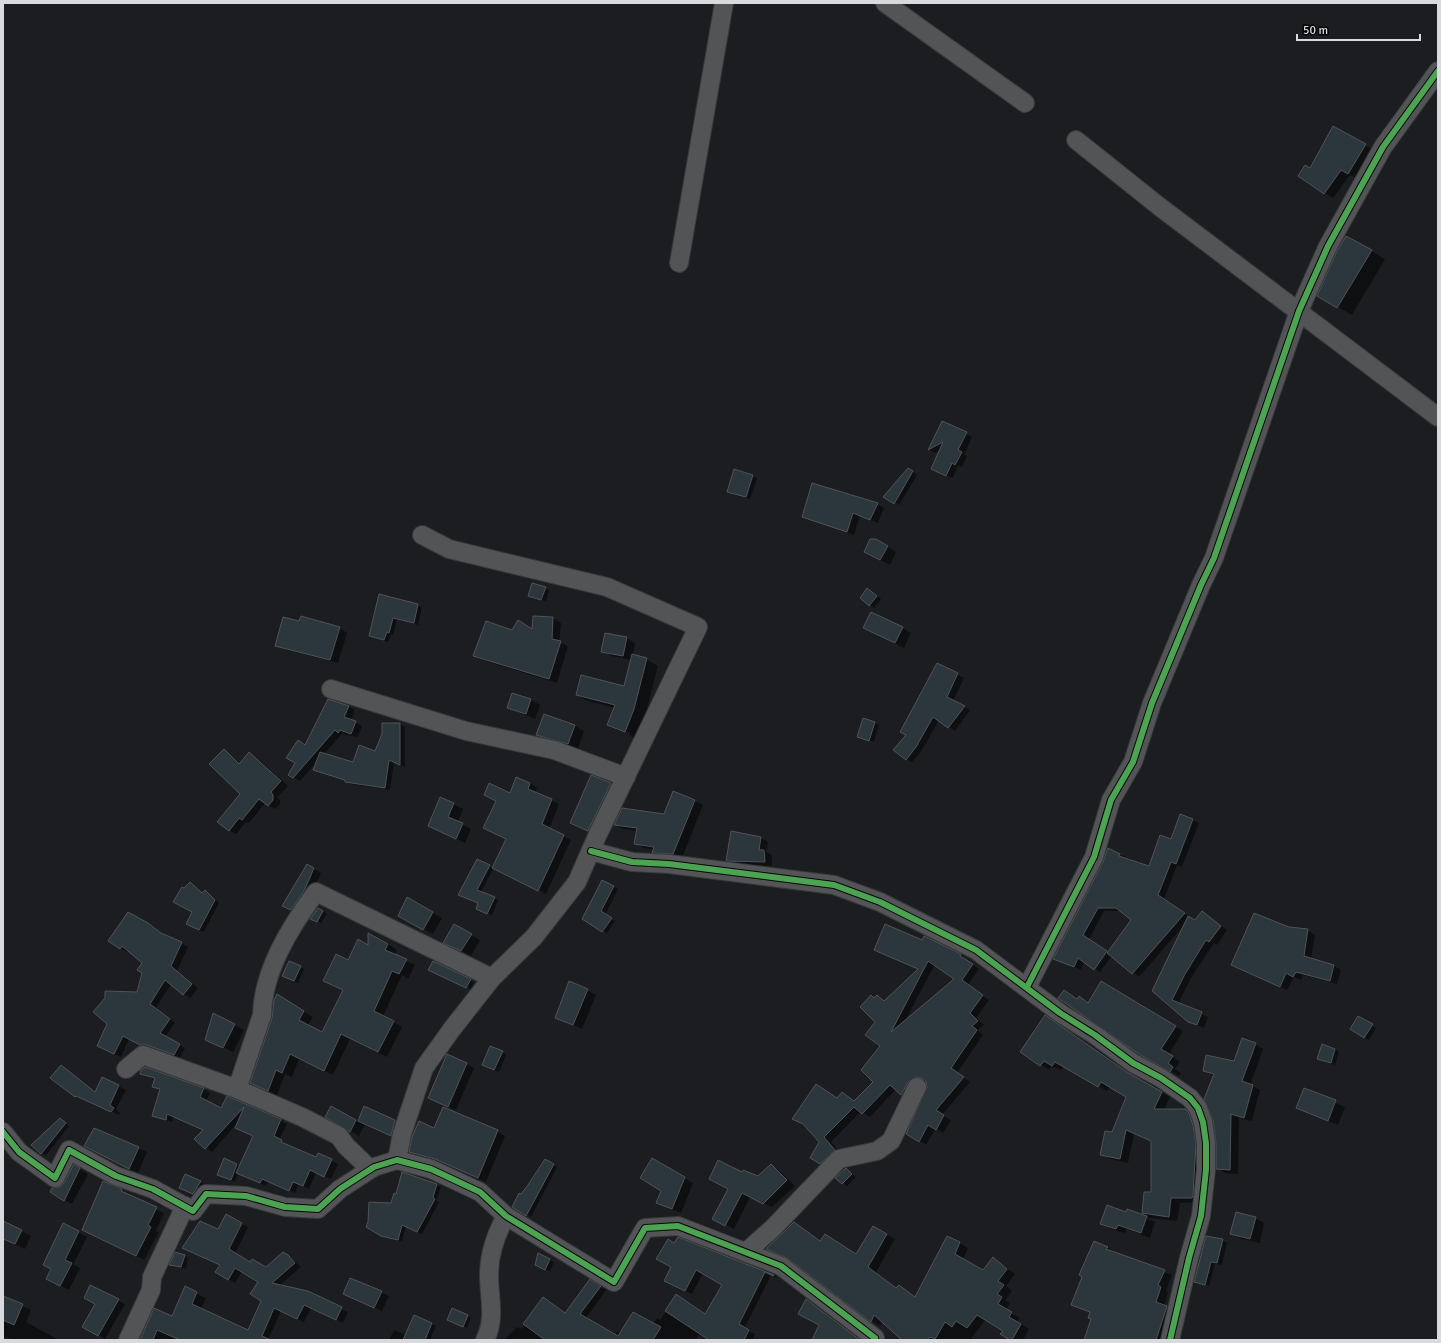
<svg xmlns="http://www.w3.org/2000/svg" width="1441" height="1343" viewBox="0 0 1441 1343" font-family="Signika,sans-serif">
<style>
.shadow{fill:#0007;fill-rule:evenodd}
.building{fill:#2c363d;stroke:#515356;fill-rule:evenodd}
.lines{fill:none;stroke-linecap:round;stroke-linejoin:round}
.street-casing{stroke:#38393c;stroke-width:20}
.street{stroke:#525455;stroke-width:18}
.cycleway-casing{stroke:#060708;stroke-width:8}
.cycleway{stroke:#4ca352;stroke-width:6}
</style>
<rect width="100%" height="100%" fill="#1b1d20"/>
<g class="shadow">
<polygon points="1333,127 1375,151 1358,179 1350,175 1333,198 1324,193 1311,169"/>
<polygon points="1347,237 1385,259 1352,315 1318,296"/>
<polygon points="943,422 972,437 964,455 967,456 962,467 958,465 953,478 938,472 940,450 935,453 930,450"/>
<polygon points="912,471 917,475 899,505 884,497"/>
<polygon points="752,476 757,478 750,499 728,492"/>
<polygon points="877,504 884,508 878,523 860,516 854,535 804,516"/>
<polygon points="887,546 896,552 890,565 874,557"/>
<polygon points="545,588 549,590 546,601 534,598"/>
<polygon points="872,592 881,599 874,608 861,598"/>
<polygon points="380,595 422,607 418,625 397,619 393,635 391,634 388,642 370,636"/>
<polygon points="302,617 340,628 347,633 338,663 284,649 276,645 300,622"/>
<polygon points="534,617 553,618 561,623 559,642 568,646 557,683 482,660 474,656 533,631"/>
<polygon points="902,628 911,633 904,648 874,633"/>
<polygon points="626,638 635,643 633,656 646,659 658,666 645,716 636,738 620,731 629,735 630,733 619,729 619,731 608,725 615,708 588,701 577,695 625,687 631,660 612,656 602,651"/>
<polygon points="937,664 964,678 953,701 970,710 955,731 939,720 922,750 912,762 906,759 907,735"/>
<polygon points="531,700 540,705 535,719 508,708"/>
<polygon points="348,706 355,710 351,720 362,726 358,737 342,734 324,754 353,763 375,752 400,724 405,727 405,767 394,762 390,790 351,784 346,780 314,769 316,763 300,781 293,777 305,746"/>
<polygon points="544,715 575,726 584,731 578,749 546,740 537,735"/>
<polygon points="875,723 879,725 874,742 858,737"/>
<polygon points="224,750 240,764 249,753 256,757 288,786 277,797 280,800 280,804 275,809 265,803 249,823 246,822 236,834 229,830 241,794"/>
<polygon points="530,783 537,788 535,793 559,804 549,829 571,840 546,894 494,867 481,892 498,900 492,915 481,911 479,903 464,897 477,860 493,868 507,839 491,832 497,801 485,795 510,794"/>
<polygon points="611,784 625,792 602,838 571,823"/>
<polygon points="441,798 463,809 458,822 471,829 465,843 429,826"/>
<polygon points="695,801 703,805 682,858 661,857 653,852 654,850 644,848 636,843 638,831 623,829 615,825 665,815"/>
<path d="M 1192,820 L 1199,823 L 1182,867 L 1177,865 L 1164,899 L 1195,921 L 1202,912 L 1227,930 L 1217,945 L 1214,943 L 1191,978 L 1178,1004 L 1208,1017 L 1204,1028 L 1188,1021 L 1153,991 L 1184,925 L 1139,977 L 1112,956 L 1100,972 L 1084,962 L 1081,970 L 1055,959 L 1104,862 L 1108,850 L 1150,867 L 1172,840 ZM 1104,911 L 1121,911 L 1132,920 L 1108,953 L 1089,939 Z"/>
<polygon points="732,833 761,838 768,842 766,852 772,855 772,866 734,864 727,860"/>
<polygon points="308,865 321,873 312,894 298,913 283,906"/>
<polygon points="602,881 618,889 605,915 615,921 607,933 584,919"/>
<polygon points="190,883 203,894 205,891 209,894 219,903 204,932 187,923 193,912 185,889"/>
<polygon points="408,898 442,918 433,934 408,921"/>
<polygon points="318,909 327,914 321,923 316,921"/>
<polygon points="148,924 165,935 188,947 177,971 198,988 190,998 171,984 156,1008 175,1023 165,1037 185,1048 180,1058 154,1048 147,1048 129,1039 121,1057 104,1049 138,993 143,973 143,963 128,950 127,952 109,941"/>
<polygon points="455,926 480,940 471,956 454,947"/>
<polygon points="1289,928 1307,930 1315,935 1311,959 1334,966 1341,970 1337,984 1303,975 1301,980 1294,977 1287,990 1232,965"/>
<path d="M 922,941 L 960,955 L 979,969 L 968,985 L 989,1000 L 976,1018 L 984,1025 L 978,1030 L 983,1035 L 957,1073 L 970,1082 L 942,1115 L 951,1120 L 943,1133 L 936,1128 L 926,1145 L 907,1133 L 929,1087 L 927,1081 L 918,1082 L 908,1098 L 896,1089 L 870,1117 L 861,1111 L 831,1142 L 841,1154 L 827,1167 L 811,1157 L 820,1142 L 805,1125 L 843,1093 L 855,1102 L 875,1082 L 882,1046 L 876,1022 L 875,999 L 878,996 L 886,1001 L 919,969 L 882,953 ZM 935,964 L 956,979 L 905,1021 Z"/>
<polygon points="388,944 397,950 394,955 415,965 408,979 402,975 383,1016 402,1027 387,1057 350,1039 333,1075 299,1059 292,1077 285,1074 277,1095 251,1083 273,1019 277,995 313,1017 307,1026 323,1033 344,990 348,961 369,946"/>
<polygon points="300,967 304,969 298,983 288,978"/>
<polygon points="433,971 470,980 474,983 471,989"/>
<polygon points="1102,982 1183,1031 1169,1054 1180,1062 1175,1069 1181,1073 1179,1076 1139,1053 1064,991 1088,1003"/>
<polygon points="587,990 596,995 582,1029 556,1017"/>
<polygon points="1358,1017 1376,1028 1369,1040 1351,1029"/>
<polygon points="1054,1021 1135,1077 1170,1097 1164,1110 1185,1110 1197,1119 1200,1202 1180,1203 1177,1221 1149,1218 1143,1213 1152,1193 1152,1141 1134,1134 1128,1163 1110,1159 1102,1154 1113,1133 1128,1097 1110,1086 1107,1091 1064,1066 1061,1070 1052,1066 1049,1070 1021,1051"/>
<polygon points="234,1025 244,1030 233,1052 206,1039"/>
<polygon points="1255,1044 1263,1049 1250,1085 1260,1090 1252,1121 1239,1118 1238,1174 1225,1173 1218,1168 1215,1076 1204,1071 1234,1062"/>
<polygon points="1335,1049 1339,1052 1335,1065 1323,1061"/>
<polygon points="502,1052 506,1055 499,1072 487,1067"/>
<polygon points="466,1064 474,1068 456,1110 429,1098"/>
<polygon points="61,1066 96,1093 103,1078 126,1090 116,1109 120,1113 119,1115 75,1096"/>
<polygon points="145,1068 204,1089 210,1093 206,1101 222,1109 227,1098 287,1124 279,1140 287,1145 317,1158 318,1154 338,1164 331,1179 316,1173 309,1189 299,1184 295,1193 268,1182 266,1186 238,1173 235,1182 223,1177 237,1164 240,1167 254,1136 238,1122 212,1152 196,1139 204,1130 174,1117 172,1122 153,1115 161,1090 154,1086 156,1079 141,1074"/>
<polygon points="1305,1090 1345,1107 1338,1125 1298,1108"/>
<polygon points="365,1107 404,1127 400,1141 365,1124 359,1136 327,1117 331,1108 358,1122"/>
<polygon points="60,1119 69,1126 46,1155 42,1153"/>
<polygon points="95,1129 147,1152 138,1173 94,1151"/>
<polygon points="434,1129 497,1131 505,1136 486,1182 444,1163 418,1156 410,1152"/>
<polygon points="545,1160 557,1167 531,1217 513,1207"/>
<polygon points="652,1160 693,1183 681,1213 657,1203 662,1190"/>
<polygon points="771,1165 779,1170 795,1186 772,1207 750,1197 734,1229 722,1223 729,1189 743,1174 758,1177"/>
<polygon points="74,1166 88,1174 72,1204 51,1192 60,1188 65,1184"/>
<polygon points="846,1169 856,1177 847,1186 837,1178"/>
<polygon points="403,1174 441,1187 436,1201 439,1202 422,1234 406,1226 402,1241 386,1238 367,1226 391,1204 397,1195"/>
<polygon points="186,1175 205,1184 197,1196 184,1190"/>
<polygon points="121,1190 129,1196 164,1213 156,1231 159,1232 144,1260 91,1234"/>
<polygon points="1128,1210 1155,1222 1150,1238 1127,1229 1125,1233 1111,1229 1102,1224 1127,1213"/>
<polygon points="227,1216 248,1227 235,1254 251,1263 266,1268 290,1257 301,1267 280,1285 348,1312 343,1323 311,1308 304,1322 281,1311 268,1340 259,1340 263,1301 260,1282 242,1271 235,1283 217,1272 221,1265 183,1248 219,1230"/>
<polygon points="1255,1218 1264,1223 1260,1243 1241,1239 1232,1234"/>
<polygon points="3,1222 31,1236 25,1249 3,1239"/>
<polygon points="794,1223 821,1242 857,1255 874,1227 895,1239 876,1272 897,1289 916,1298 947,1238 960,1243 968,1248 963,1260 983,1272 993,1259 1015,1274 1006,1286 1012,1291 1005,1300 1010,1303 1006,1310 1020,1318 1017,1322 1029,1329 1023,1340 1012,1340 1004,1330 986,1319 970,1340 902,1340 882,1321 880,1326 872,1321 792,1260 767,1249"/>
<polygon points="78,1232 87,1237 73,1265 80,1268 69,1290 47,1279"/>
<polygon points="678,1238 774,1275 780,1279 771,1275 744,1329 755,1334 752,1340 708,1340 699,1335 695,1340 504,1340 517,1327 521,1329 543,1298 566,1314 590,1281 606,1290 586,1318 615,1335 618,1331 621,1333 653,1324 657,1318 660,1320 676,1296 706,1315 723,1285 703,1273 692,1294 671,1284 674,1245"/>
<polygon points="1222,1240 1227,1243 1222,1265 1215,1264 1209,1286 1195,1281"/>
<polygon points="1107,1247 1115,1252 1114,1253 1172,1275 1166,1290 1168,1292 1164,1306 1174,1311 1165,1340 1085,1340 1092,1319 1091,1313 1072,1304 1083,1277"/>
<polygon points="539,1254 554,1262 550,1271 540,1267"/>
<polygon points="184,1256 188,1258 186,1269 171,1264"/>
<polygon points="91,1287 125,1304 105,1339 83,1327 97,1304"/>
<polygon points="185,1288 206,1298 201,1309 228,1340 141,1340 172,1317"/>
<polygon points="381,1292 389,1296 382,1311 351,1298"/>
<polygon points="3,1297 31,1310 26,1322 59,1340 17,1340 3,1337"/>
<polygon points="807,1300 814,1304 861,1340 813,1340 820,1325"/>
<polygon points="415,1316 436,1326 430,1340 389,1340 394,1330 406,1335"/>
<polygon points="467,1316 471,1318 467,1328 453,1322"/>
</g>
<g class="building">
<polygon points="1333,126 1366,144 1348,174 1341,170 1324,194 1298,176 1305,165 1310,168"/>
<polygon points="1346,236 1372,250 1337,308 1317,296 1337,251"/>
<polygon points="942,421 967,432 958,450 962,452 955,465 952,463 946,476 931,469 943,442 928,450"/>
<polygon points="908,468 913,471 894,504 883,497"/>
<polygon points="734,469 753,475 746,497 727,492"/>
<polygon points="812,483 878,503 870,520 853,513 847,532 802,517"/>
<polygon points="870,539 876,539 888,546 880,560 864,552"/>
<polygon points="532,583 546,587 541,600 528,596"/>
<polygon points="867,588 877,596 869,606 860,598"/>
<polygon points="379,594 418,604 414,623 393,618 389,633 387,632 384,640 369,636"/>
<polygon points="871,612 903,627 895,643 863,628"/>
<polygon points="301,616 340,627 330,660 275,646 283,617 299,621"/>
<polygon points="533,616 553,617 552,639 561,641 549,679 473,656 486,621 512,630 518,620 532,629"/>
<polygon points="605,633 627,637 623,656 601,652"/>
<polygon points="632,654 647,658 634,709 625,732 607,725 615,705 576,695 581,675 624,686"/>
<polygon points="937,663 958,673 947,697 965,706 948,728 933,717 916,747 906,760 893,750 906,735 900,732"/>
<polygon points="512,693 531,699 526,714 507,708"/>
<polygon points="328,699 349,706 344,717 356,721 351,734 340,730 338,733 335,730 293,778 288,775 295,763 286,758 298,740 305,745"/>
<polygon points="544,714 575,725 568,744 536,735"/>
<polygon points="863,718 875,722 869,741 857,737"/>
<polygon points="382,723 400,723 400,765 389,760 385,788 345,782 345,780 313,770 320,752 353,762 359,745 375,751 382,734"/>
<polygon points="224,749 239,764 249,752 281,781 271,792 273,795 273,800 268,806 259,799 242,820 239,818 229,831 217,822 240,794 209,764"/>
<polygon points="591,775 611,783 588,831 570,823"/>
<polygon points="516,777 530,783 528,789 552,799 542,824 564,835 538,891 492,868 506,839 483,828 496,801 484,795 489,783 510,793"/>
<polygon points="673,791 695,800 673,854 652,853 654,847 634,844 637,828 614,825 622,808 664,814"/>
<polygon points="440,797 454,803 448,817 463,823 456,839 428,826"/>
<polygon points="1180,814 1193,819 1176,864 1171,862 1158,895 1185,913 1132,974 1107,953 1131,920 1116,908 1098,908 1083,935 1107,951 1094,970 1078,958 1074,967 1053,959 1103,862 1108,848 1120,854 1119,856 1149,866 1160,835 1171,839"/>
<polygon points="731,831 761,837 759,850 764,850 765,862 726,861"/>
<polygon points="477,859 490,865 477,890 495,897 487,914 476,909 478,903 458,895"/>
<polygon points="307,864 314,868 305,889 291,910 282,906"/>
<polygon points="602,880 614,886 601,911 612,918 602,932 582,919"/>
<polygon points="190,882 202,893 205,890 215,900 199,930 186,924 192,912 173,902 182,887 184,888"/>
<polygon points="407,897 433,912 423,930 398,916"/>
<polygon points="318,908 323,911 317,922 310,919"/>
<polygon points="1202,911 1221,926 1209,942 1206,940 1185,974 1172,1000 1202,1012 1197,1025 1188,1022 1152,991 1188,916 1195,920"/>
<polygon points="128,912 148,923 161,933 182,942 171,966 192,984 183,995 165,980 150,1004 170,1019 160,1033 180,1044 174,1055 147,1045 140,1045 123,1036 114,1054 97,1046 107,1024 93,1012 105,998 105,991 137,992 142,973 137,970 142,963 122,946 120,949 108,941"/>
<polygon points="1254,913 1289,927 1308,929 1304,956 1334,965 1330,981 1296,972 1293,977 1286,973 1280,987 1231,965"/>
<polygon points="454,924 472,934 461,951 443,943"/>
<path d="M 885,924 L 922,940 L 924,936 L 961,954 L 960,956 L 973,964 L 962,980 L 983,995 L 970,1013 L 978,1021 L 972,1026 L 977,1030 L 951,1068 L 964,1077 L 936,1110 L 944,1115 L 936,1130 L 928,1125 L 919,1142 L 906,1134 L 927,1087 L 926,1081 L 922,1078 L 916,1077 L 908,1082 L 901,1095 L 890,1085 L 862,1114 L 854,1107 L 824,1137 L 835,1150 L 820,1164 L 810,1158 L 819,1142 L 803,1124 L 792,1119 L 816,1084 L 837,1098 L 842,1092 L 854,1101 L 873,1082 L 861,1070 L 880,1046 L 865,1035 L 875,1022 L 860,1007 L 871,995 L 874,998 L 877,995 L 884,1001 L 918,969 L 874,950 ZM 928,961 L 954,979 L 891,1032 L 926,965 Z"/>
<polygon points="368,933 388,944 385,950 407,959 399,974 392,971 374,1011 394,1021 378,1052 341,1034 324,1071 290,1054 282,1073 276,1070 268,1091 250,1083 272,1018 274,1000 277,994 304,1011 299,1020 322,1032 343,990 323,981 336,954 348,960 358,939 368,945"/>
<polygon points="289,961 301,966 294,981 282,976"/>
<polygon points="433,961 471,979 466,988 428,970"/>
<polygon points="569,981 588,989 573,1025 555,1018"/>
<polygon points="1101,981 1176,1026 1161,1049 1173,1056 1168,1063 1173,1067 1170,1072 1139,1054 1058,998 1064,990 1077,999 1079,996 1088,1003"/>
<polygon points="213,1013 235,1024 223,1048 205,1040"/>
<polygon points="1045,1015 1127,1072 1162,1092 1154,1109 1185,1109 1189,1113 1193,1125 1196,1144 1193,1195 1192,1198 1171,1198 1169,1217 1142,1213 1144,1192 1151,1192 1151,1141 1126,1130 1120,1159 1100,1155 1105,1131 1112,1132 1126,1097 1101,1082 1098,1087 1055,1062 1052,1066 1044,1061 1040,1066 1020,1052"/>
<polygon points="1358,1016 1373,1024 1364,1038 1350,1029"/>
<polygon points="1242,1038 1256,1043 1242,1081 1253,1085 1244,1118 1231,1114 1230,1170 1216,1169 1216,1143 1213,1120 1204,1099 1214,1074 1203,1071 1206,1055 1234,1061"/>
<polygon points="1322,1044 1335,1049 1331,1063 1317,1059"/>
<polygon points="490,1046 503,1051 494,1070 482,1065"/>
<polygon points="447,1054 467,1063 448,1107 428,1098"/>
<polygon points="61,1065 95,1092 102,1077 119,1085 110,1105 114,1108 111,1112 76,1096 75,1097 50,1078"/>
<polygon points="145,1067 204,1088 200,1097 221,1108 227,1096 281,1119 274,1136 282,1140 281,1142 316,1157 318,1153 332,1159 324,1177 310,1170 303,1186 293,1182 289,1191 262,1179 260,1183 236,1173 253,1136 235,1128 244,1107 205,1149 194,1139 203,1130 167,1114 166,1120 152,1116 160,1089 152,1087 155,1078 140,1074 141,1070"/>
<polygon points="1304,1088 1336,1100 1328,1121 1296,1108"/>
<polygon points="331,1106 356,1120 350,1132 325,1117"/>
<polygon points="364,1106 395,1120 391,1136 358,1121"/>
<polygon points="443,1107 498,1130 478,1178 435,1159 409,1152 412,1137 419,1121 434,1128"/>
<polygon points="60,1118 66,1123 41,1154 31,1145"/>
<polygon points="94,1128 139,1147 129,1169 84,1146"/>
<polygon points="224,1158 237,1164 231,1180 217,1175"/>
<polygon points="652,1158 685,1177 672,1209 656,1203 661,1191 640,1178"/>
<polygon points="545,1159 554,1164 526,1216 512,1207 519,1193 521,1194 528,1185"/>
<polygon points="718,1160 742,1172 743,1170 758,1176 771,1164 787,1180 763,1204 742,1193 725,1226 712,1219 728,1189 709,1179"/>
<polygon points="74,1164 80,1168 64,1201 50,1192 52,1188 60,1187 64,1183"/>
<polygon points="846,1168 852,1174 842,1184 835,1178"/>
<polygon points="402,1172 437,1184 433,1197 435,1199 417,1232 402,1225 398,1240 381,1236 366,1227 368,1222 369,1202 391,1203 394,1193 396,1194"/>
<polygon points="185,1174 201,1181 193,1194 179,1188"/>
<polygon points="103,1181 122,1189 121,1191 157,1207 148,1225 151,1227 136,1256 82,1230"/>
<polygon points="1107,1205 1126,1212 1127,1209 1147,1216 1141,1233 1118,1225 1116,1229 1100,1224"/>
<polygon points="1236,1212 1256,1217 1250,1239 1230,1234"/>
<polygon points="226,1214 242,1223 229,1249 250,1262 252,1259 266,1267 283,1252 288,1255 295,1263 272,1283 308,1291 342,1307 336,1320 304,1305 297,1319 274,1308 262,1336 271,1340 180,1340 157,1330 153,1340 140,1340 154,1308 172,1316 185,1286 197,1292 192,1304 248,1330 261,1301 250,1294 258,1282 235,1268 228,1280 215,1272 220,1265 182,1248 200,1221 218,1229"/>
<polygon points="3,1221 22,1230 15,1244 3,1239"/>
<polygon points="794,1222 820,1241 825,1234 856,1254 873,1226 887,1234 868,1267 896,1288 899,1285 915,1297 947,1236 960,1242 955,1254 983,1270 993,1257 1007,1269 998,1281 1004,1285 997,1294 1002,1297 998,1304 1012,1312 1009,1317 1021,1324 1012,1340 1010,1340 1000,1334 1003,1331 977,1315 967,1328 956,1321 952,1327 945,1322 935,1339 930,1337 927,1340 902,1340 874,1315 871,1322 787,1258 766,1249"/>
<polygon points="63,1223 79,1231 65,1260 72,1263 60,1286 46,1279 51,1269 43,1265"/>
<polygon points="1206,1236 1223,1239 1217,1263 1211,1262 1205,1285 1194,1282"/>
<polygon points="678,1237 774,1275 773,1276 765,1272 739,1324 749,1330 744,1340 709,1340 665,1311 676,1294 705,1314 722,1285 696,1270 685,1291 664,1281 671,1267 656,1259 668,1239 674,1243"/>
<polygon points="1094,1241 1108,1247 1106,1249 1165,1270 1158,1285 1161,1287 1156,1302 1167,1306 1156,1340 1084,1340 1091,1319 1088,1318 1090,1312 1071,1305 1082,1277 1079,1275"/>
<polygon points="175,1252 185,1255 181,1267 169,1265"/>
<polygon points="538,1253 550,1259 545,1270 535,1265"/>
<polygon points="350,1278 382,1291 374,1308 343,1294"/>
<polygon points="590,1279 601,1286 580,1314 618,1336 633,1312 661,1327 653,1340 545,1340 523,1324 543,1297 565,1313"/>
<polygon points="90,1285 119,1299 98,1336 82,1327 95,1304 84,1298"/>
<polygon points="3,1296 23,1304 14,1325 3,1320"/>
<polygon points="806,1299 860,1340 812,1340 819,1325 798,1314"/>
<polygon points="452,1308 468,1315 463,1327 447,1320"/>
<polygon points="414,1315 432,1323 425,1340 403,1340"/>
</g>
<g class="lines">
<g class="street-casing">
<g id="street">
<polyline points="885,3 1025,103"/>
<polyline points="1076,140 1160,207 1438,417"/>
<polyline points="679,263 724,3"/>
<polyline points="331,689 466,731 554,750 626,777"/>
<polyline points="591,851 632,862 669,864 834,885 880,902 976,950 1060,1013 1095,1035 1133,1063 1161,1078 1190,1098 1198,1108 1203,1122 1206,1143 1206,1170 1201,1216 1189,1258 1170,1340"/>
<polyline points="1027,987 1094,857 1111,800 1133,762 1152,703 1201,585 1214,558 1299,311 1328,246 1383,147 1438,71"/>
<polyline points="126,1069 143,1055 237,1089 302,1117 339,1136 346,1146 370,1169"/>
<path d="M 237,1089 L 262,1015 C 263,970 291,926 316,892 L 492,978"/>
<polyline points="3,1132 19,1152 55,1178 69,1150 116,1176 153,1189 193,1211 206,1194 246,1196 285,1207 318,1209 340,1189 374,1167 397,1160 431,1169 480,1192 506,1216 614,1282 645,1228 678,1226 781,1266 875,1338"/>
<polyline points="397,1160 402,1134 424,1068 452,1029 492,978 534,937 577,882 598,834 698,627 607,587 449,549 422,535"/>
<polyline points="746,1252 773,1228 839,1159 877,1151 891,1141 917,1087"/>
<polyline points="128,1340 151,1290 152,1277 185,1206"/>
<path d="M 485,1340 C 496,1318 489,1298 489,1275 C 489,1254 496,1234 506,1216"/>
</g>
</g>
<use href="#street" class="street"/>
<g class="cycleway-casing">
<g id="cycleway">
<polyline points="591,851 632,862 669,864 834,885 880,902 976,950 1060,1013 1095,1035 1133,1063 1161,1078 1190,1098 1198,1108 1203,1122 1206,1143 1206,1170 1201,1216 1189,1258 1170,1340"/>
<polyline points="1027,987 1094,857 1111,800 1133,762 1152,703 1201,585 1214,558 1299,311 1328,246 1383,147 1438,71"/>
<polyline points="3,1132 19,1152 55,1178 69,1150 116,1176 153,1189 193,1211 206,1194 246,1196 285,1207 318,1209 340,1189 374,1167 397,1160 431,1169 480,1192 506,1216 614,1282 645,1228 678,1226 781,1266 875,1338"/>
</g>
</g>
<use href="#cycleway" class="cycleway"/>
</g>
<rect width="1441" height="1343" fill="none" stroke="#d9dade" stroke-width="8"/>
<path d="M1297 34v6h123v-6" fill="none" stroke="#d9dade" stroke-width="2"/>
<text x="1303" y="34" font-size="12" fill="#d9dade" stroke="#060708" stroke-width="3" paint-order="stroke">50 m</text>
</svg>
